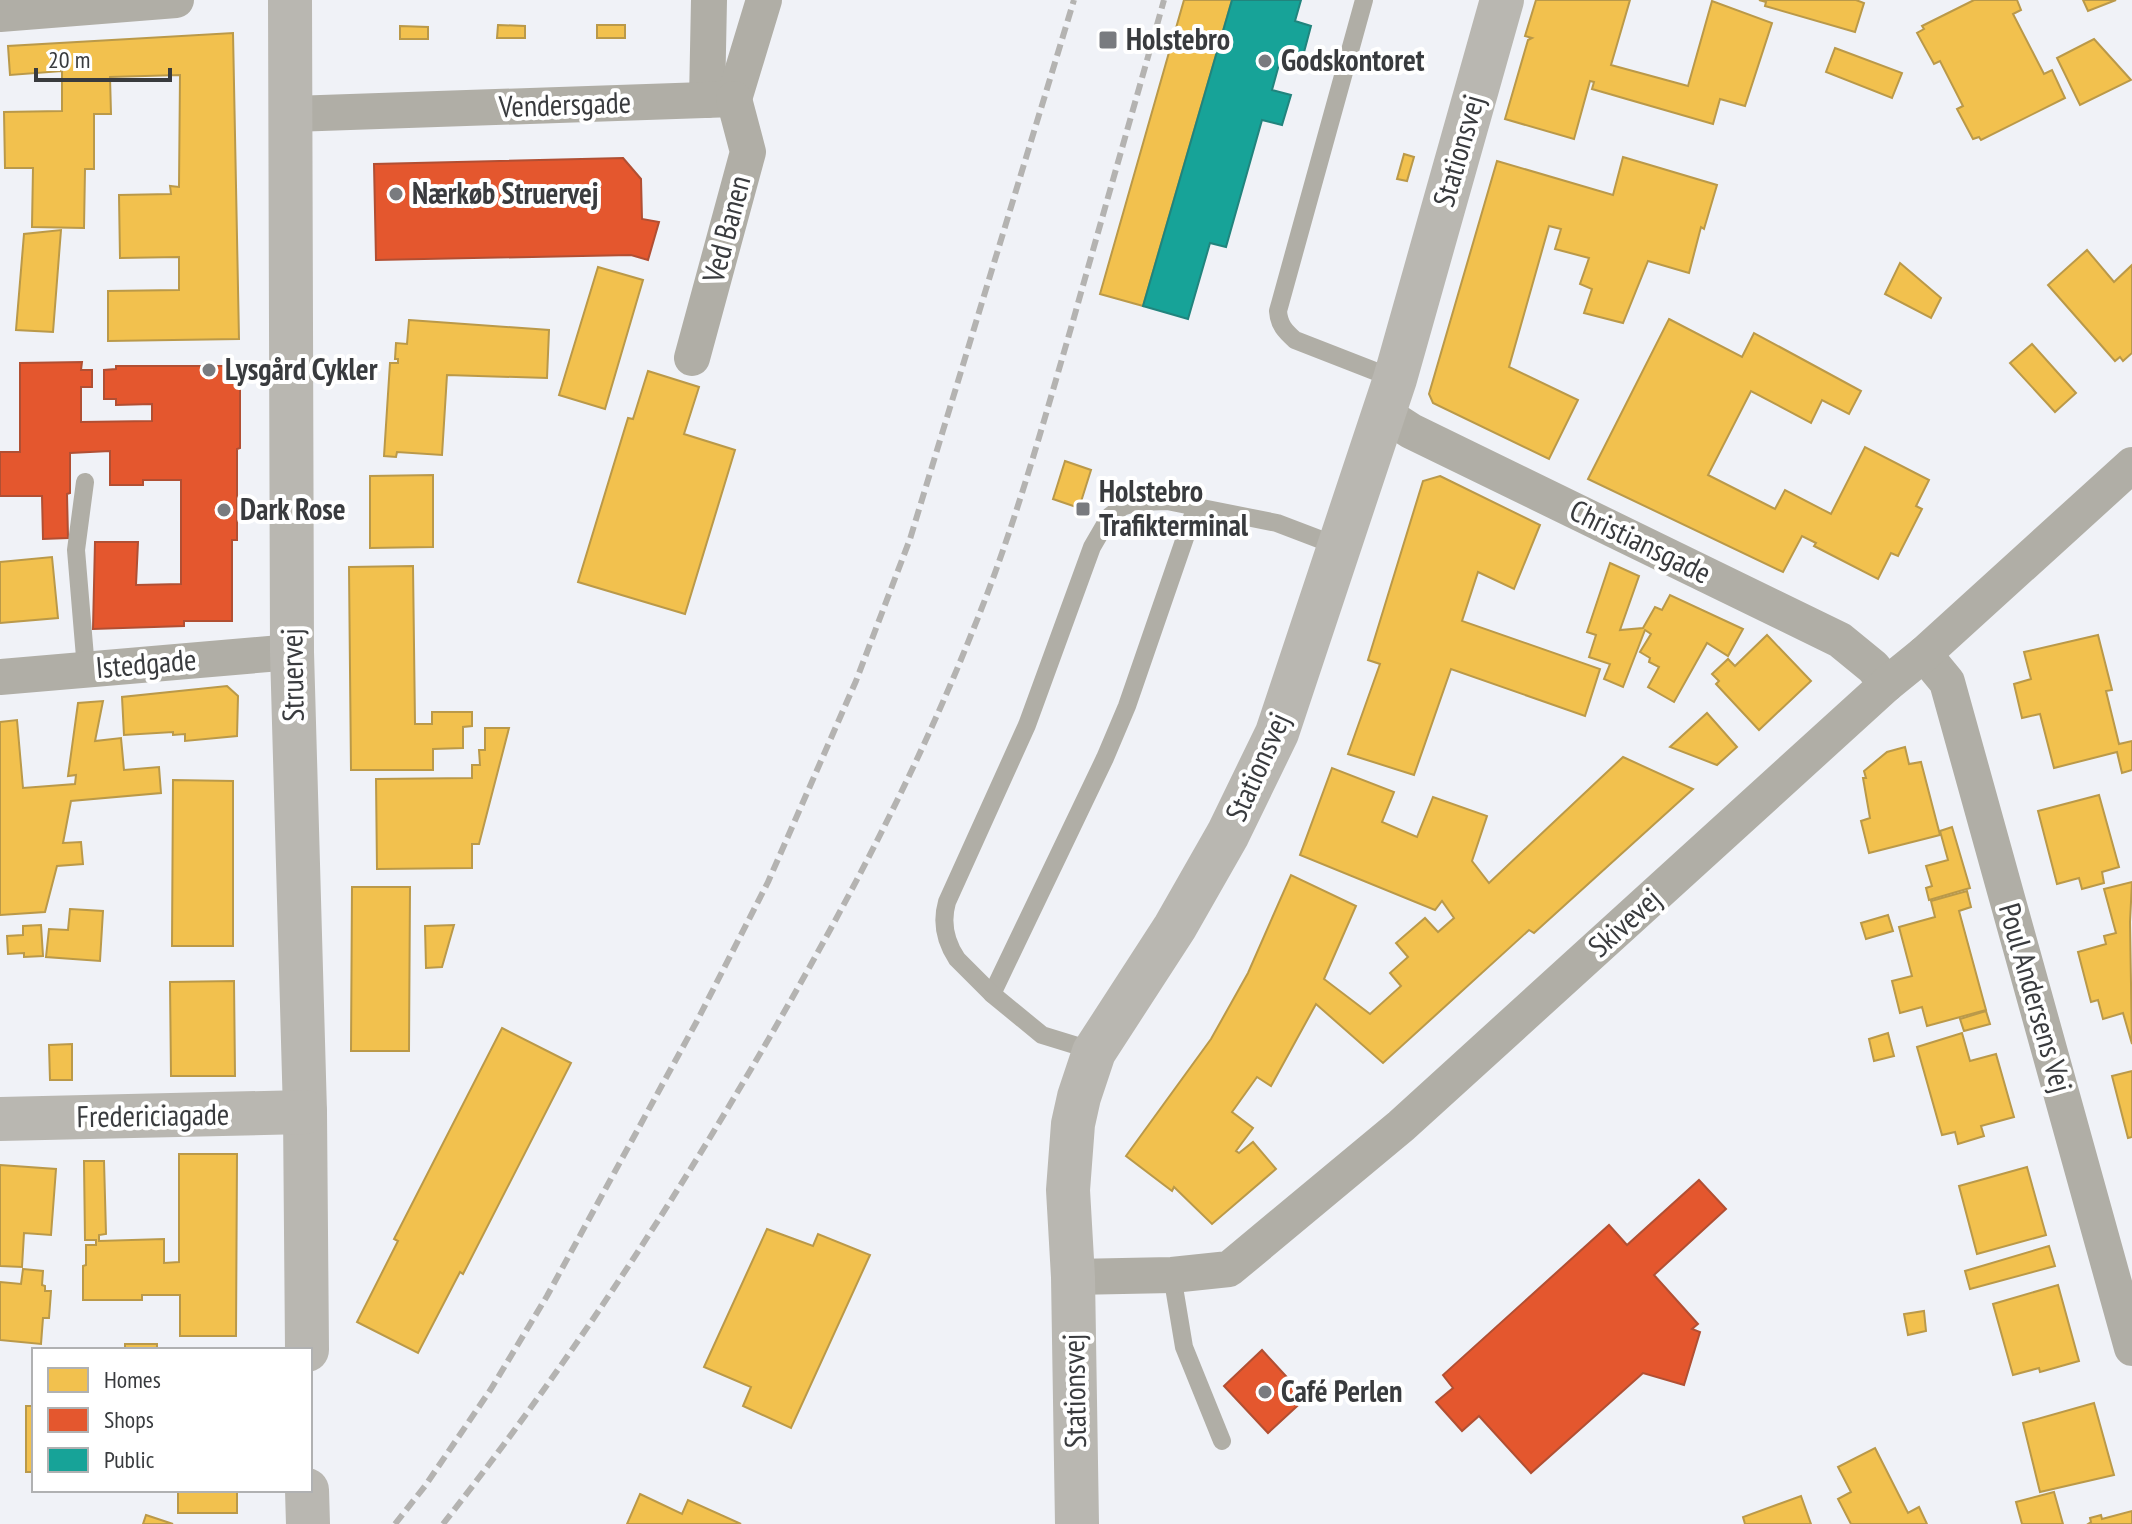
<svg xmlns="http://www.w3.org/2000/svg" width="2132" height="1524" viewBox="0 0 2132 1524" font-family="'PT Sans Narrow',sans-serif">
<style>
.homes{fill:#f2c14e;stroke:#ba9949;stroke-width:2}
.shops{fill:#e4572e;stroke:#b14f33;stroke-width:2}
.public{fill:#17a398;stroke:#21847d;stroke-width:2}
.lines{fill:none;stroke-linecap:round;stroke-linejoin:round}
.lane{stroke:#b0aea6;stroke-width:18}
.street{stroke:#b0aea6;stroke-width:36}
.secondary{stroke:#b9b7b1;stroke-width:44}
.rail{stroke:#b4b3b1;stroke-width:6;stroke-dasharray:12 6;stroke-linecap:butt}
.poi-dot{fill:#797b7f;stroke:#fff;stroke-width:3}
.labels{text-anchor:middle;stroke-width:8;stroke-linejoin:round;paint-order:stroke}
.poi-label{font-size:30px;font-weight:bold;fill:#393b3e;stroke:#fff;text-anchor:start}
.street-label{font-size:30px;fill:#393b3e;stroke:#fff}
</style>
<rect width="100%" height="100%" fill="#f0f2f7"/>
<g class="homes">
<polygon points="1184,0 1232,0 1143,306 1100,294"/>
<polygon points="1536,0 1630,0 1611,65 1688,86 1712,1 1772,23 1745,106 1720,99 1713,124 1592,89 1594,82 1590,81 1574,139 1505,119 1528,40 1532,38 1525,36"/>
<polygon points="1759,0 1856,0 1864,3 1855,32 1765,6 1766,2"/>
<polygon points="1974,0 2017,0 2021,10 2013,14 2044,74 2052,70 2065,98 1981,140 1979,137 1973,139 1957,109 1963,106 1940,61 1934,64 1917,33 1924,29 1922,26"/>
<polygon points="2083,0 2116,0 2088,11"/>
<polygon points="498,25 525,26 525,38 497,38"/>
<rect x="597" y="25" width="28" height="13"/>
<polygon points="400,26 428,27 428,39 400,39"/>
<polygon points="233,33 239,339 108,341 108,291 179,290 179,257 120,258 119,195 171,194 170,186 179,187 180,75 110,77 111,114 94,114 94,169 85,169 84,228 32,227 33,168 5,168 4,112 62,111 62,71 10,75 8,46"/>
<polygon points="2094,39 2131,80 2080,105 2057,58"/>
<polygon points="1835,48 1902,73 1892,98 1826,72"/>
<polygon points="1404,154 1414,157 1407,181 1397,179"/>
<polygon points="1623,157 1717,185 1704,229 1701,227 1689,273 1648,261 1623,323 1584,313 1592,289 1580,284 1589,258 1555,249 1561,229 1549,226 1509,367 1578,400 1549,459 1433,403 1429,394 1497,161 1613,195"/>
<polygon points="61,230 53,332 16,330 24,234"/>
<polygon points="2087,250 2114,282 2132,265 2132,353 2123,361 2120,357 2115,361 2048,285"/>
<polygon points="1900,263 1941,298 1931,318 1885,294"/>
<polygon points="598,267 643,280 605,409 559,395"/>
<polygon points="1669,319 1742,357 1754,333 1861,391 1849,414 1822,400 1811,423 1751,391 1708,475 1775,509 1785,490 1831,514 1865,447 1929,480 1916,506 1922,509 1898,556 1891,553 1878,579 1814,546 1816,543 1802,536 1783,572 1588,479"/>
<polygon points="409,320 549,330 547,378 447,375 442,455 397,452 396,457 384,456 390,363 398,363 398,359 395,359 396,343 407,344"/>
<polygon points="2032,344 2076,393 2055,412 2010,363"/>
<polygon points="648,371 699,387 684,434 735,450 685,614 578,582 628,418 633,419"/>
<polygon points="1065,461 1091,470 1079,508 1053,499"/>
<polygon points="433,475 433,547 370,548 370,476"/>
<polygon points="1440,476 1540,525 1514,589 1478,572 1462,621 1600,669 1585,716 1451,669 1414,775 1348,754 1380,664 1368,660 1423,481"/>
<polygon points="52,557 58,618 0,623 0,562"/>
<polygon points="1610,563 1639,576 1620,630 1643,628 1655,607 1662,610 1670,595 1743,629 1728,656 1707,643 1674,702 1648,687 1659,667 1649,662 1650,658 1640,652 1651,634 1645,630 1623,687 1604,679 1610,664 1589,657 1596,635 1587,632"/>
<polygon points="413,566 415,724 432,724 432,712 472,712 472,726 463,727 463,748 433,749 433,770 351,770 349,567"/>
<polygon points="1767,635 1811,681 1759,730 1716,684 1719,681 1712,674 1728,659 1735,666"/>
<polygon points="2098,635 2112,690 2106,691 2119,744 2132,741 2132,770 2122,773 2117,752 2054,768 2040,714 2022,718 2014,684 2031,679 2024,652"/>
<polygon points="227,686 238,696 237,736 185,741 185,734 173,735 173,732 124,735 122,697"/>
<polygon points="103,701 95,741 121,738 124,770 159,767 161,793 71,801 63,843 81,842 83,864 57,866 45,912 0,915 0,722 17,720 23,788 75,784 76,775 68,776 78,703"/>
<polygon points="1707,713 1737,747 1717,765 1670,747"/>
<polygon points="485,728 509,728 479,844 472,844 472,868 377,869 376,779 472,778 472,765 480,765 479,750 485,750"/>
<polygon points="1905,747 1909,764 1921,762 1940,835 1869,853 1861,821 1870,818 1863,778 1866,778 1864,771 1887,752"/>
<polygon points="1623,757 1693,789 1534,933 1529,930 1383,1063 1316,1004 1271,1086 1257,1077 1232,1112 1253,1128 1236,1151 1239,1153 1253,1142 1276,1169 1212,1224 1174,1187 1172,1191 1126,1156 1211,1039 1248,973 1291,875 1356,906 1324,979 1370,1014 1401,986 1390,973 1408,957 1396,943 1425,918 1438,932 1454,918 1442,901 1435,910 1300,855 1332,768 1394,792 1382,822 1417,837 1433,797 1487,816 1472,861 1489,883"/>
<polygon points="173,780 233,781 233,946 172,946"/>
<polygon points="2099,795 2119,867 2102,872 2104,883 2082,889 2079,878 2057,884 2038,811"/>
<polygon points="1952,827 1970,888 1929,900 1926,888 1932,886 1926,866 1948,860 1940,831"/>
<polygon points="2132,882 2130,922 2132,1044 2123,1013 2103,1019 2098,1000 2091,1002 2078,952 2106,944 2104,936 2116,933 2104,889"/>
<polygon points="352,887 410,887 409,1051 351,1051"/>
<polygon points="1967,891 1971,907 1959,911 1986,1010 1927,1026 1922,1007 1900,1013 1892,981 1912,976 1899,927 1935,917 1931,901"/>
<polygon points="70,909 103,911 100,961 46,957 49,929 68,930"/>
<polygon points="1888,915 1893,931 1866,939 1861,923"/>
<polygon points="41,925 43,956 24,957 24,953 8,954 7,936 23,935 23,926"/>
<polygon points="454,925 442,967 426,968 425,926"/>
<polygon points="234,981 235,1076 171,1076 170,982"/>
<polygon points="1986,1011 1990,1024 1964,1031 1960,1019"/>
<polygon points="502,1028 571,1063 463,1274 460,1272 418,1353 357,1322 398,1241 394,1239"/>
<polygon points="1888,1033 1894,1056 1874,1061 1869,1039"/>
<polygon points="1962,1033 1970,1061 1996,1054 2014,1117 1981,1126 1984,1136 1958,1144 1955,1132 1942,1135 1917,1047"/>
<polygon points="72,1044 72,1080 50,1080 49,1045"/>
<polygon points="2132,1071 2132,1137 2128,1138 2112,1076"/>
<polygon points="179,1154 237,1154 236,1336 180,1336 180,1295 142,1295 142,1300 83,1300 83,1266 86,1265 86,1245 96,1245 96,1240 85,1240 84,1161 104,1161 106,1234 99,1235 99,1241 164,1239 164,1263 179,1262"/>
<polygon points="0,1165 56,1169 51,1235 24,1233 22,1267 0,1266"/>
<polygon points="2027,1167 2046,1235 1977,1254 1959,1186"/>
<polygon points="767,1229 813,1246 818,1234 870,1255 791,1428 743,1406 751,1387 704,1367"/>
<polygon points="2049,1246 2055,1266 1970,1289 1965,1271"/>
<polygon points="23,1269 43,1271 42,1285 45,1286 45,1291 51,1291 49,1318 43,1318 41,1344 0,1340 0,1282 21,1284"/>
<polygon points="2058,1285 2079,1361 2040,1372 2039,1368 2013,1375 1993,1304"/>
<polygon points="1924,1311 1926,1331 1908,1335 1904,1314"/>
<rect x="125" y="1344" width="32" height="6"/>
<polygon points="2094,1403 2114,1475 2040,1492 2023,1423"/>
<rect x="26" y="1406" width="8" height="66"/>
<polygon points="1875,1448 1908,1513 1919,1507 1927,1524 1851,1524 1838,1499 1851,1492 1838,1467"/>
<polygon points="172,1490 237,1490 237,1513 178,1513 178,1492"/>
<polygon points="2054,1492 2063,1524 2022,1524 2016,1502"/>
<polygon points="640,1494 682,1514 688,1500 741,1524 627,1524"/>
<polygon points="1801,1496 1811,1524 1745,1524 1743,1517"/>
<polygon points="2132,1511 2132,1524 2088,1524 2091,1522 2090,1518 2101,1515 2102,1519"/>
<polygon points="146,1515 173,1524 143,1524"/>
</g>
<g class="shops">
<polygon points="623,158 641,179 642,219 659,222 648,260 631,255 376,260 374,164"/>
<polygon points="82,362 81,370 92,370 92,387 81,387 81,422 152,421 152,404 116,405 116,399 104,399 104,370 116,369 116,366 240,366 240,448 237,449 237,540 232,540 232,621 184,621 184,626 93,629 95,542 138,542 136,585 181,584 181,480 143,480 143,485 110,485 110,451 70,453 70,493 67,494 68,538 43,539 42,496 0,496 0,452 20,452 20,363"/>
<polygon points="1699,1180 1726,1209 1654,1275 1698,1324 1692,1329 1700,1332 1684,1385 1643,1373 1531,1473 1479,1416 1462,1431 1436,1402 1453,1388 1443,1375 1609,1225 1627,1245"/>
<polygon points="1262,1350 1306,1398 1268,1433 1224,1386"/>
</g>
<polygon class="public" points="1232,0 1301,0 1295,21 1311,26 1303,56 1283,50 1272,90 1291,95 1282,125 1262,120 1226,247 1210,243 1188,319 1143,306"/>
<g class="lines">
<g class="lane">
<path d="M 1364,0 L 1278,311 C 1279,325 1285,331 1295,340 L 1395,379"/>
<polyline points="85,482 76,550 86,669"/>
<polyline points="992,994 1105,758 1127,706 1196,506"/>
<path d="M 1094,1051 L 1042,1035 L 992,994 L 957,959 C 945,941 941,923 947,902 L 1027,725 L 1092,547 L 1110,516 L 1122,507 L 1137,502 L 1167,501 L 1277,523 L 1340,547"/>
<polyline points="1172,1275 1184,1347 1222,1441"/>
</g>
<g class="street">
<polyline points="0,14 176,0"/>
<polyline points="707,100 709,0"/>
<polyline points="292,114 734,99 764,0"/>
<polyline points="692,358 748,152 734,99"/>
<polyline points="1383,413 1411,431 1840,640 1873,667 1887,684"/>
<polyline points="1924,654 1947,682 2132,1348"/>
<polyline points="0,677 292,652"/>
<polyline points="1073,1277 1172,1275 1229,1269 1401,1126 1887,684 1924,654 2132,465"/>
</g>
<g class="secondary">
<polyline points="290,0 292,652 305,1112 307,1350"/>
<polyline points="0,1119 305,1112"/>
<polyline points="307,1490 308,1524"/>
<polyline points="1077,1524 1073,1277 1068,1190 1073,1124 1079,1097 1094,1052 1175,927 1228,834 1277,733 1395,379 1502,0"/>
</g>
<g class="rail">
<polyline points="395,1524 425,1486 491,1389 547,1296 697,1021 768,882 856,681 910,539 1074,0"/>
<path d="M 443,1524 C 558,1378 660,1224 754,1064 C 836,924 913,781 973,630 C 1014,530 1043,424 1073,321 C 1103,214 1134,107 1164,0"/>
</g>
</g>
<g class="poi-dot">
<rect x="1098" y="30" width="20" height="20" rx="4"/>
<circle cx="1265" cy="61" r="8"/>
<circle cx="396" cy="194" r="8"/>
<circle cx="209" cy="370" r="8"/>
<rect x="1075" y="501" width="16" height="16" rx="4"/>
<circle cx="224" cy="510" r="8"/>
<circle cx="1265" cy="1392" r="8"/>
</g>
<g class="labels">
<g class="poi-label">
<text x="1126" y="50">Holstebro</text>
<text x="1281" y="71">Godskontoret</text>
<text x="412" y="204">Nærkøb Struervej</text>
<text x="225" y="380">Lysgård Cykler</text>
<text x="1099" y="502">Holstebro<tspan x="1099" dy="34">Trafikterminal</tspan></text>
<text x="240" y="520">Dark Rose</text>
<text x="1281" y="1402">Café Perlen</text>
</g>
<g class="street-label">
<text transform="translate(565 105) rotate(-2)" y="10">Vendersgade</text>
<text transform="translate(1459 151) rotate(-74)" y="10">Stationsvej</text>
<text transform="translate(727 229) rotate(-75)" y="10">Ved Banen</text>
<text transform="translate(1640 542) rotate(26)" y="10">Christiansgade</text>
<text transform="translate(146 664) rotate(-5)" y="10">Istedgade</text>
<text transform="translate(293 675) rotate(-91)" y="10">Struervej</text>
<text transform="translate(1258 767) rotate(-66)" y="10">Stationsvej</text>
<text transform="translate(1625 923) rotate(-42)" y="10">Skivevej</text>
<text transform="translate(2035 998) rotate(74)" y="10">Poul Andersens Vej</text>
<text transform="translate(153 1116) rotate(-1)" y="10">Fredericiagade</text>
<text transform="translate(1075 1391) rotate(-91)" y="10">Stationsvej</text>
</g>
</g>
<rect x="32" y="1348" width="280" height="144" fill="#ffffff" stroke="#b0b1b2" stroke-width="2"/>
<rect x="48" y="1368" width="40" height="24" fill="#f2c14e" stroke="#b0b1b2" stroke-width="2"/>
<text x="104" y="1388" font-size="24" fill="#393b3e">Homes</text>
<rect x="48" y="1408" width="40" height="24" fill="#e4572e" stroke="#b0b1b2" stroke-width="2"/>
<text x="104" y="1428" font-size="24" fill="#393b3e">Shops</text>
<rect x="48" y="1448" width="40" height="24" fill="#17a398" stroke="#b0b1b2" stroke-width="2"/>
<text x="104" y="1468" font-size="24" fill="#393b3e">Public</text>
<path d="M36 68v12h134v-12" fill="none" stroke="#393b3e" stroke-width="4"/>
<text x="48" y="68" font-size="24" fill="#393b3e" stroke="#ffffff" stroke-width="6" paint-order="stroke">20 m</text>
</svg>
